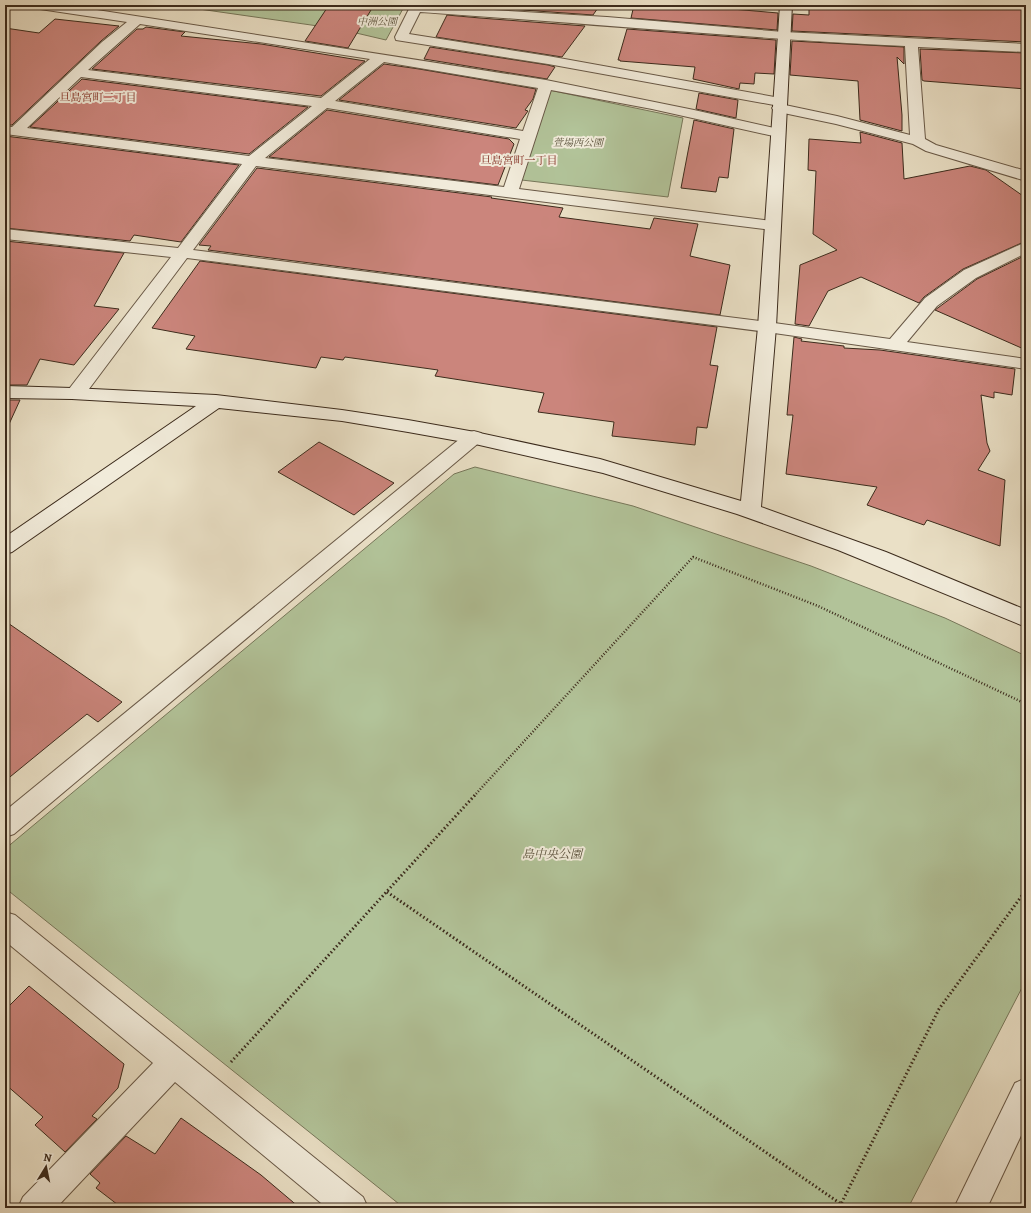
<svg xmlns="http://www.w3.org/2000/svg" width="1031" height="1213" viewBox="0 0 1031 1213" font-family="Alegreya,'Noto Serif JP',serif">
<style>
.green{fill:#b2c399;stroke:#77775a}
.building{fill:#cb857c;stroke:#3c2b1c}
.lines{fill:none;stroke-linecap:round;stroke-linejoin:round}
.street-casing{stroke:#685846;stroke-width:2}
.secondary-casing{stroke:#3c2b1c;stroke-width:2}
.path-far1{stroke:#3c2b1c;stroke-width:2.5;stroke-dasharray:1 2;stroke-linecap:butt}
.path{stroke:#3c2b1c;stroke-width:3;stroke-dasharray:1.5 2.5;stroke-linecap:butt}
.street{fill:#f1ebda;fill-rule:evenodd}
.secondary{fill:#f1ebda;fill-rule:evenodd}
.labels{text-anchor:middle;stroke-width:4;stroke-linejoin:round;paint-order:stroke}
.far-park-label{font-size:10px;font-style:italic;fill:#5a513b;stroke:#f1ebda}
.far-neighbourhood-label{font-size:11px;fill:#7a1f14;stroke:#f1ebda}
.park-label{font-size:12px;font-style:italic;fill:#5a513b;stroke:#f1ebda}
</style>
<rect width="100%" height="100%" fill="#eae0c6"/>
<filter id="stains"><feTurbulence type="fractalNoise" baseFrequency=".005" numOctaves="4"/><feColorMatrix values="0 0 0 0 .2 0 0 0 0 .09 0 0 0 0 .02 0 0 0 .5 -.17"/></filter>
<radialGradient id="worn" r=".72"><stop offset=".6" stop-color="#630" stop-opacity="0"/><stop offset="1" stop-color="#630" stop-opacity=".3"/></radialGradient>
<g class="green">
<polygon points="405,5 386,40 339,29 178,6"/>
<polygon points="549,90 683,118 668,197 513,179"/>
<polygon points="475,467 633,506 811,566 945,618 1026,656 1026,980 908,1208 404,1208 5,888 5,849 454,474"/>
</g>
<g class="building">
<polygon points="329,5 374,5 348,48 305,41"/>
<polygon points="452,5 600,5 593,15"/>
<polygon points="634,5 686,5 778,13 777,30 631,18"/>
<polygon points="894,6 949,9 1026,8 1026,42 792,31 793,14 809,15 809,9 896,9"/>
<polygon points="447,15 480,18 585,26 562,57 436,37"/>
<polygon points="55,19 119,26 101,41 12,125 5,125 5,28 39,33"/>
<polygon points="146,27 185,32 181,36 261,44 365,61 321,96 92,69 137,29 143,29"/>
<polygon points="627,29 776,40 774,74 755,73 754,84 740,83 739,89 693,79 695,67 620,61 620,60 618,60"/>
<polygon points="792,41 904,47 904,64 897,57 902,115 902,131 860,120 858,81 790,75"/>
<polygon points="430,47 548,65 555,67 547,79 424,59"/>
<polygon points="920,49 1026,53 1026,89 924,81 922,80"/>
<polygon points="384,64 419,69 536,89 533,99 525,110 528,111 516,128 339,100"/>
<polygon points="82,79 308,107 249,154 30,127"/>
<polygon points="699,93 738,100 736,118 696,109"/>
<polygon points="327,110 509,139 514,144 498,185 269,157"/>
<polygon points="694,120 734,129 728,178 719,177 716,192 681,188"/>
<polygon points="860,132 902,143 904,179 970,166 986,170 1026,198 1026,241 963,269 924,297 919,303 861,277 828,291 809,326 795,324 800,265 837,250 813,234 816,171 808,170 809,139 861,143"/>
<polygon points="5,136 239,165 181,242 134,235 130,241 5,228"/>
<polygon points="257,168 492,197 491,198 563,208 559,217 650,229 654,218 698,224 690,256 730,265 720,315 208,250 211,246 199,245"/>
<polygon points="5,241 124,253 94,306 119,309 74,365 40,359 27,385 5,385"/>
<polygon points="1026,255 1026,350 935,310 977,279"/>
<polygon points="200,261 717,327 710,365 718,366 707,428 697,427 695,445 612,436 614,422 538,412 544,393 435,376 438,370 345,357 343,360 321,357 316,368 186,349 195,336 152,328"/>
<polygon points="794,337 802,339 801,341 844,346 844,348 880,350 1015,369 1012,395 994,392 994,398 981,395 987,443 990,451 978,470 1005,480 1000,546 927,520 924,525 867,505 877,487 786,474 793,415 787,415"/>
<polygon points="5,400 20,400 5,433"/>
<polygon points="319,442 394,483 354,515 278,472"/>
<polygon points="5,621 122,702 98,722 87,714 5,781"/>
<polygon points="29,986 124,1064 118,1088 92,1116 97,1119 65,1152 35,1125 43,1117 5,1084 5,1010"/>
<polygon points="181,1118 261,1175 300,1208 122,1208 96,1188 100,1183 90,1174 126,1136 155,1154"/>
</g>
<g class="lines">
<g class="street-casing">
<g id="street">
<path d="M 34,5 L 65,5 L 546,80 L 694,110 L 783,130 L 785,133 L 783,136 L 778,137 L 652,109 L 551,90 L 519,189 L 779,222 L 781,225 L 779,228 L 773,230 L 256,166 L 193,250 L 767,322 L 890,339 L 925,298 L 964,270 L 1026,242 L 1026,253 L 976,278 L 937,306 L 907,342 L 1026,359 L 1026,369 L 767,332 L 187,258 L 83,397 L 76,399 L 69,397 L 67,393 L 69,389 L 171,257 L 5,239 L 5,229 L 178,248 L 242,164 L 5,134 L 5,126 L 12,127 L 102,42 L 127,22 L 40,9 L 36,8 ZM 140,24 L 370,59 L 321,98 L 88,70 ZM 384,62 L 538,88 L 523,131 L 335,101 ZM 81,77 L 312,106 L 249,156 L 27,128 ZM 327,108 L 520,139 L 504,187 L 265,158 Z"/>
<path d="M 411,5 L 607,17 L 784,32 L 1026,44 L 1026,52 L 918,47 L 925,139 L 936,145 L 1026,171 L 1026,181 L 926,151 L 913,144 L 836,124 L 774,111 L 772,108 L 774,105 L 548,64 L 396,40 L 395,37 ZM 420,12 C 581,23 743,38 905,46 L 910,135 L 837,116 L 785,105 L 787,102 L 785,99 L 780,98 L 548,56 L 409,34 Z"/>
<polygon points="474,431 481,433 484,437 481,441 14,834 5,837 5,811 467,433"/>
<polygon points="5,912 15,915 363,1197 368,1208 327,1208 175,1082 56,1208 18,1208 23,1197 153,1063 5,941"/>
<polygon points="1026,1078 1026,1125 987,1208 954,1208 1015,1083"/>
</g>
</g>
<g class="secondary-casing">
<polygon id="secondary" points="780,5 792,5 776,327 761,507 886,552 1026,610 1026,627 838,550 737,514 603,473 475,444 408,432 342,421 219,408 12,552 5,554 5,537 196,406 72,399 5,398 5,386 72,388 216,395 342,410 408,420 475,432 600,459 741,501 758,327"/>
</g>
<polyline class="path-far1" points="474,796 693,557 818,606 1024,703 1026,699"/>
<g class="path">
<polyline points="387,892 841,1204 939,1009 1026,890"/>
<polyline points="231,1062 475,795"/>
</g>
<use href="#street" class="street"/>
<use href="#secondary" class="secondary"/>
</g>
<g class="labels">
<g class="far-park-label">
<text x="377" y="25">中洲公園</text>
<text x="578" y="146">萱場西公園</text>
</g>
<g class="far-neighbourhood-label">
<text x="98" y="101">旦島宮町二丁目</text>
<text x="519" y="164">旦島宮町一丁目</text>
</g>
<g class="park-label">
<text x="552" y="858">島中央公園</text>
</g>
</g>
<rect width="1031" height="1213" fill="none" stroke="#eae0c6" stroke-width="20"/>
<rect x="6" y="6" width="1019" height="1201" fill="none" stroke="#3c2b1c" stroke-width="2"/>
<rect x="10" y="10" width="1011" height="1193" fill="none" stroke="#3c2b1c"/>
<g transform="translate(46 1167) rotate(10)" stroke="#f1ebda" stroke-width="3" paint-order="stroke">
<path d="M0-3L7 15L0 10L-7 15Z" fill="#3c2b1c"/>
<text y="-6" font-size="11" font-weight="bold" text-anchor="middle" fill="#3c2b1c">N</text>
</g>
<rect width="100%" height="100%" filter="url(#stains)"/>
<rect width="100%" height="100%" fill="url(#worn)"/>
</svg>
